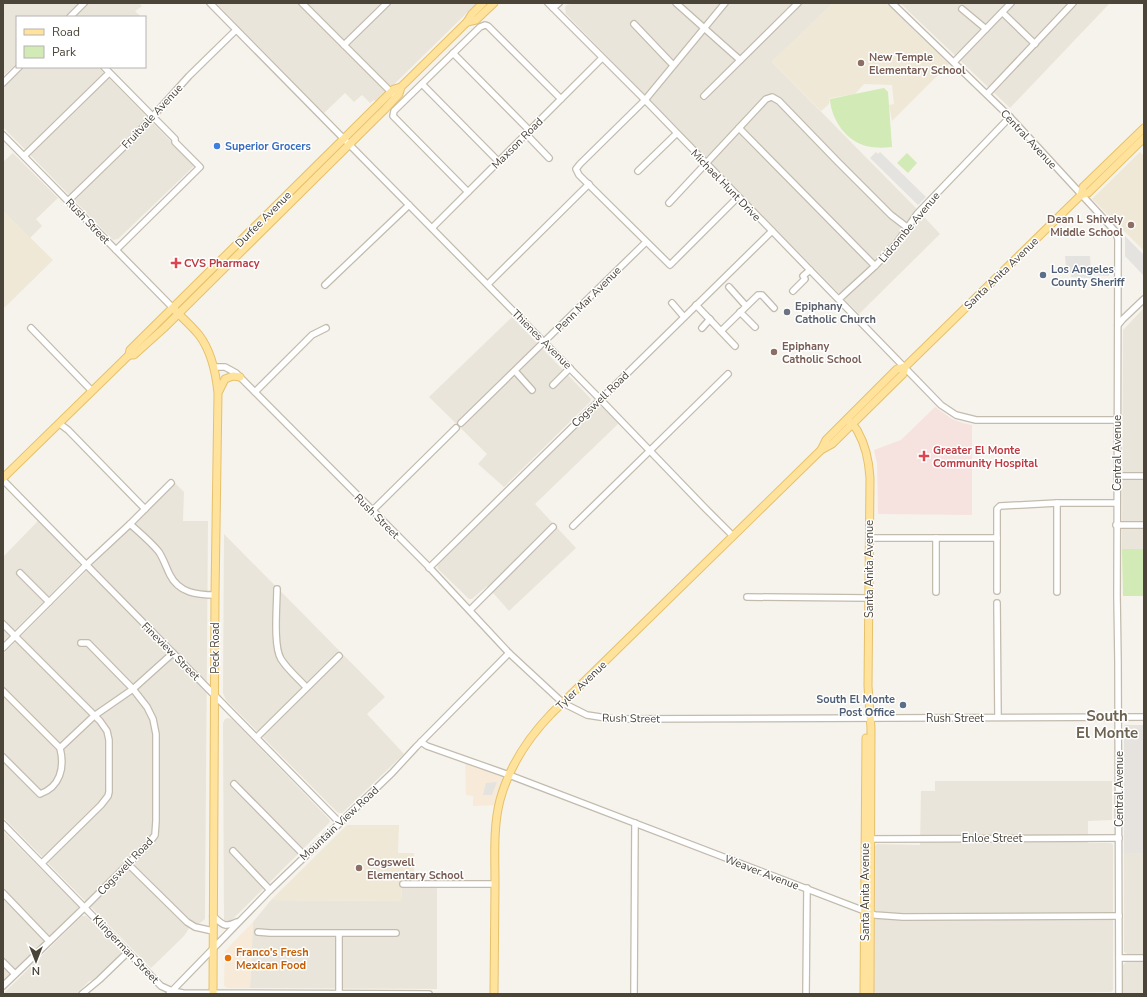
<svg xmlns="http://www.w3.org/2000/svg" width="1147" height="997" viewBox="0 0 1147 997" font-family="'Nunito Sans',sans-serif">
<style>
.residential{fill:#eae5da}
.commercial{fill:#f7ead8}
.industrial{fill:#e6e2dd}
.education{fill:#efe8d6}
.medical{fill:#f6e3e0}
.green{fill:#d2eab5}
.parking{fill:#e5e3e0}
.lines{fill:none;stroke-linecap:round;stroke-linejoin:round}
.minor-casing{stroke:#c2bbae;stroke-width:8}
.major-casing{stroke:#e6c16a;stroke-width:9}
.minor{stroke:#fff;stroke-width:5.5}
.major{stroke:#ffe39c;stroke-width:7}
.education-dot{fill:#8d6e63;stroke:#fff;stroke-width:1.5}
.shop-dot{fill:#3f7fe0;stroke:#fff;stroke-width:1.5}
.health-dot{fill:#e0444e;stroke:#fff;stroke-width:1.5}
.service-dot{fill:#5c6f8a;stroke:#fff;stroke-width:1.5}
.worship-dot{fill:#6b7280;stroke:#fff;stroke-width:1.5}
.food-dot{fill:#e8710a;stroke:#fff;stroke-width:1.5}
.labels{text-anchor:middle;stroke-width:3;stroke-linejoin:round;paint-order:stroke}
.education-label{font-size:11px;font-weight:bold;fill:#785e54;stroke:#fff;text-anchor:start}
.street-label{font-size:11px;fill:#4b4439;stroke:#fff}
.shop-label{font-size:11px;font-weight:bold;fill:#366cbe;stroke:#fff;text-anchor:start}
.health-label{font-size:11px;font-weight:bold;fill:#be3a42;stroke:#fff;text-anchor:start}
.service-label{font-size:11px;font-weight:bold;fill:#4e5e75;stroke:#fff;text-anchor:start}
.worship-label{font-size:11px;font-weight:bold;fill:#5b616d;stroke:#fff;text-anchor:start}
.food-label{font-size:11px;font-weight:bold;fill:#c56008;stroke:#fff;text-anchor:start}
.district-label{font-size:15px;font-weight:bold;fill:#6e6250;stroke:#fff}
</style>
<rect width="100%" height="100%" fill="#f6f3ec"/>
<g class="residential">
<polygon points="3,3 138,3 142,6 135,11 141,17 17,17 17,63 3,76"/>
<polygon points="216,3 477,3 376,102 374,100 370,103 362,95 354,102 345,93 324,113"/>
<polygon points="576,3 833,3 772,62 914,206 940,234 859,314 566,14 565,9 566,5"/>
<polygon points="900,3 1110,3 1010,108"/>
<polygon points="24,67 98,67 193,164 194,166 118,239 113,240 3,127 3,88"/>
<polygon points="13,153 58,198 36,219 42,226 30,238 3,211 3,162"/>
<polygon points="1144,308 1144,549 1122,549 1123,330"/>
<polygon points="512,317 591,399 590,402 504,487 478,464 487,454 429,397"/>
<polygon points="598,406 604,407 618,424 535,504 576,548 509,611 487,586 472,599 469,599 438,569 437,565"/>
<polygon points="175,483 184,492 183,521 208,521 205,919 200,923 189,928 184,936 151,968 3,817 3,654"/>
<polygon points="38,521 77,561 80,565 3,642 3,557"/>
<polygon points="224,534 385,697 367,714 404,754 342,813 338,813 226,700 223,693"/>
<polygon points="228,718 232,719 329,819 330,822 232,920 227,922 224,921 223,723 225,719"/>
<polygon points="935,781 1112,781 1112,820 1088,821 1088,843 1111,843 1113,845 1113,990 1111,992 876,993 874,991 875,846 877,844 920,845 921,791 935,791"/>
<polygon points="3,831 79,907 3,982"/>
<polygon points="1124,853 1144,853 1144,954 1127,954 1124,952"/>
<polygon points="402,884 437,885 437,989 250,988 253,922 271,900 401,901"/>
<polygon points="82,916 86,916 123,953 98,979 89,981 76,994 3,994"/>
<polygon points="1126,962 1144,962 1144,994 1123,994 1123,965"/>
</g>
<g class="commercial">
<polygon points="465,760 507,775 498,805 473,806 473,796 466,795"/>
<polygon points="253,922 250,988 227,988 224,985 225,951"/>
</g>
<polygon class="industrial" points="1125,725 1144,725 1144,853 1124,853 1124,727"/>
<g class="education">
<polygon points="833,3 886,3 949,64 892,121 889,105 894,104 892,85 864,84 855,94 830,98 829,104 821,111 772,62"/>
<polygon points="1140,152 1144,156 1144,251 1092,199"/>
<polygon points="3,211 53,260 3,309"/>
<polygon points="347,825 399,825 398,853 414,853 414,883 402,884 401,901 271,900"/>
</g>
<polygon class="medical" points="935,407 952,419 963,423 972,425 972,515 878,514 877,463 874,450 901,440"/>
<g class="green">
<path d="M 884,88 L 888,92 L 892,147 C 883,148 875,148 866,146 C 846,141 831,119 830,99 Z"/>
<polygon points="907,153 917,163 908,173 897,163"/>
<polygon points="1122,549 1144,549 1144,596 1123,596"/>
</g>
<g class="parking">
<polygon points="876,152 878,154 880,152 926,197 918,205 870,158"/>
<polygon points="1125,236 1144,255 1144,276 1125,256"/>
<polygon points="1065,256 1090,256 1091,271 1109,272 1109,276 1091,275 1091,278 1071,277 1071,274 1066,269"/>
<polygon points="497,782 492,795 483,795 486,783"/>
</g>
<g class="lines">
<g class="minor-casing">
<g id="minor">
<polyline points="210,3 600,399 705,508 733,536"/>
<polyline points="302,3 396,97"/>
<polyline points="548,3 645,100 941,405 956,415 976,420 1117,420"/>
<polyline points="676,3 740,60"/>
<polyline points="725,3 645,100 580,164 576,169 579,175 670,265 738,197"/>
<polyline points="892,3 1010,117 1115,231 1118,239 1117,596 1118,661 1119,994"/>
<polyline points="553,8 559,3"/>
<polyline points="962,9 986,29"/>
<polyline points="1003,13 1035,44"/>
<polyline points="70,17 84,3"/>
<polyline points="634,24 673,65"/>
<polyline points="344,45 387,3"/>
<polyline points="453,53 529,130"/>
<polyline points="954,62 1011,3"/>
<polyline points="104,67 175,139 175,142 200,167 116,250"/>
<polyline points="3,83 19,67"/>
<polyline points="422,84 498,161"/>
<polyline points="987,94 1073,3"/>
<polyline points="704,96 798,3"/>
<polyline points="739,128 875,266"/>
<polyline points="526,134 549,158"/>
<polyline points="3,135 173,308"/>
<polyline points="24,156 109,73"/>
<polyline points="638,171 676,134"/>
<polyline points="468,192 396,119 393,116 394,111 480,27 485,25 488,26 561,99"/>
<polyline points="68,201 135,136 189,76 236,30"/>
<polyline points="669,203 766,99 772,97 779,101 838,162 891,215 908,228"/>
<polyline points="432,228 602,58"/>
<polyline points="488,284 589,184"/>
<polyline points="325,285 409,205"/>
<polyline points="729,287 746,306"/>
<polyline points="793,291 805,279 803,276 810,270"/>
<polyline points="839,299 875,266 896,244 917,214 1010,117"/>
<polyline points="672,303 684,317"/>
<polyline points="696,305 735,346"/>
<polyline points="740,312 755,327"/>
<polyline points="1118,325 1123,319 1144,299"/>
<polyline points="31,328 92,391"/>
<polyline points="702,328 710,319"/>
<polyline points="721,331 758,295 762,295 774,308"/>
<polyline points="214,367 225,367 236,373 428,566 509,653 563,703 587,715 613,719 1144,717"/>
<polyline points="515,371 532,390"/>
<polyline points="553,385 570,368"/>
<polyline points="255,392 312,335 326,328"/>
<polyline points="461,423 646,242"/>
<polyline points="60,424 68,430 145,509"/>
<polyline points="1117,476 1144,476"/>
<polyline points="3,480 340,823"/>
<polyline points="1057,503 1057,592"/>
<polyline points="372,511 456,428"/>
<path d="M 130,524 C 140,533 151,542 159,552 C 164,560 166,567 170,575 C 179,593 197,595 215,595"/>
<polyline points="1116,525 1144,525"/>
<polyline points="573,526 728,374"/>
<polyline points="870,538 997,538"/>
<polyline points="936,538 936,592"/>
<polyline points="429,568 772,231"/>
<polyline points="20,573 49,602"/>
<path d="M 277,589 C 277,605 273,646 281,659 C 287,669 298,678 306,687"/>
<polyline points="997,591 997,509 1000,506 1057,503 1117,503"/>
<polyline points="747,597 869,598"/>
<polyline points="997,603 998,717"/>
<polyline points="470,610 553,527"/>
<polyline points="3,624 100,721 107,731 109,740 109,792 108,796 101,805 42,863"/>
<polyline points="3,648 86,565 130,524 171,483"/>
<polyline points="3,691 60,748"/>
<polyline points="257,737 339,656"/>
<polyline points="421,742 427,746 509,775 875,915 903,917 1119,916"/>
<path d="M 3,757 L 40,794 C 60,787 65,768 60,748 L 94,716 L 133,689 L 173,653"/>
<polyline points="234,784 305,856"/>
<polyline points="3,824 161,986 172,991 183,993 429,994"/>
<polyline points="867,839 1119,838"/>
<polyline points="233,851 270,890"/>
<polyline points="128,864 187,922 195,927 213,931"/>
<polyline points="403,884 495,884"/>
<polyline points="3,893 49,941"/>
<path d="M 213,916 C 223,925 224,928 237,922"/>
<polyline points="258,932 270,933 396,933"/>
<polyline points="1119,958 1144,958"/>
<polyline points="3,962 15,974"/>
<polyline points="3,986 85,907 149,843 155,835 156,821 156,734 153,719 147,707 133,689 88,643 81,643"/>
<polyline points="339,993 339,934"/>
<polyline points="82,994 99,980 128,952"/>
<polyline points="169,994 270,890 392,773 416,747 509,653"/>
<polyline points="634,994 635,823"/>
<polyline points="806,994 807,888"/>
</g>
</g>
<g class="major-casing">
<g id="major">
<polyline points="467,22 476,20 494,3"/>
<polyline points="1081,195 1083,187 1144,128"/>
<path d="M 173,308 C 181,317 191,325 199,335 C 212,352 216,373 218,393 L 215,595 L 213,994"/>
<polyline points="129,355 134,355 164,328 385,109 399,94 401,87 467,22 472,14 483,3"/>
<polyline points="219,391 225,379 233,376 240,377"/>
<path d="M 848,420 C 851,424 856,427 858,432 C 866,446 869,462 870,478 L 868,686 L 871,728 L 870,994"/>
<polyline points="821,450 826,440 897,369 905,367 1081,195 1088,193 1144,138"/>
<polyline points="3,478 129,355 130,350 133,347 394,89 401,87"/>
<path d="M 494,994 C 494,957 495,921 495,884 C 495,857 493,827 500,800 C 509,767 528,738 551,714 L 821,450 L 832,444 L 903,374 L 905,367"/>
<polyline points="864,994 866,738"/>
</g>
</g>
<use href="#minor" class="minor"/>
<use href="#major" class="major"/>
</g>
<g class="education-dot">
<circle cx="861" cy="63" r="4"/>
<circle cx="1131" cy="225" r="4"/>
<circle cx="774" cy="352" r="4"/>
<circle cx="359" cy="868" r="4"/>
</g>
<circle class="shop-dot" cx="217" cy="146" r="4"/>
<g class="health-dot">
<path d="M174 257h4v4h4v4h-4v4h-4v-4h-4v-4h4z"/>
<path d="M922 450h4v4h4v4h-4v4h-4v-4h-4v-4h4z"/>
</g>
<g class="service-dot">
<circle cx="1043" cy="275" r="4"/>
<circle cx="903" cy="705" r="4"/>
</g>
<circle class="worship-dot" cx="787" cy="312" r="4"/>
<circle class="food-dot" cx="228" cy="958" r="4"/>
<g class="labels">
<g class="education-label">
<text x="869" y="61">New Temple<tspan x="869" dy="13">Elementary School</tspan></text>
<text x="1123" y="223" text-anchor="end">Dean L Shively<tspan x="1123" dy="13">Middle School</tspan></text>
<text x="782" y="350">Epiphany<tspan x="782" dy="13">Catholic School</tspan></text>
<text x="367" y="866">Cogswell<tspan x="367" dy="13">Elementary School</tspan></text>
</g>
<g class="street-label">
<text transform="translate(152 116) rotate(-47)" y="4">Fruitvale Avenue</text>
<text transform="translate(1029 139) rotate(47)" y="4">Central Avenue</text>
<text transform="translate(517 143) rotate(-45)" y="4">Maxson Road</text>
<text transform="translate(726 185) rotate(46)" y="4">Michael Hunt Drive</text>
<text transform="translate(263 219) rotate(-45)" y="4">Durfee Avenue</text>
<text transform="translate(88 221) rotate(46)" y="4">Rush Street</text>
<text transform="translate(909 227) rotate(-50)" y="4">Lidcombe Avenue</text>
<text transform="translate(1001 273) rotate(-44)" y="4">Santa Anita Avenue</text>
<text transform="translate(588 299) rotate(-45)" y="4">Penn Mar Avenue</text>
<text transform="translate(542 339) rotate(45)" y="4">Thienes Avenue</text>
<text transform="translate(600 399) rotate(-44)" y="4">Cogswell Road</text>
<text transform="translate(1117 453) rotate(-90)" y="4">Central Avenue</text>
<text transform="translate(377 516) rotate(45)" y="4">Rush Street</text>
<text transform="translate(869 569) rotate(-90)" y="4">Santa Anita Avenue</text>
<text transform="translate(215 648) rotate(-90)" y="4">Peck Road</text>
<text transform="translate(171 651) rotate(45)" y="4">Fineview Street</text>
<text transform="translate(581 685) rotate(-44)" y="4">Tyler Avenue</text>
<text transform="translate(631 718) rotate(1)" y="4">Rush Street</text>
<text x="955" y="722">Rush Street</text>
<text transform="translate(1119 789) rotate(-90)" y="4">Central Avenue</text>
<text transform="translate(339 823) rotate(-43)" y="4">Mountain View Road</text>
<text x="992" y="842">Enloe Street</text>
<text transform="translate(125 866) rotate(-46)" y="4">Cogswell Road</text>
<text transform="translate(762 872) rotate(21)" y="4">Weaver Avenue</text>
<text transform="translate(865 892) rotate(-90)" y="4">Santa Anita Avenue</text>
<text transform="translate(126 949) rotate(46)" y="4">Klingerman Street</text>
</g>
<g class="shop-label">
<text x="225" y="150">Superior Grocers</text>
</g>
<g class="health-label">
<text x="184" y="267">CVS Pharmacy</text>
<text x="933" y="454">Greater El Monte<tspan x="933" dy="13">Community Hospital</tspan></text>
</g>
<g class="service-label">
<text x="1051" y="273">Los Angeles<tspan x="1051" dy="13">County Sheriff</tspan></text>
<text x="895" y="703" text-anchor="end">South El Monte<tspan x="895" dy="13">Post Office</tspan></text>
</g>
<g class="worship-label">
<text x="795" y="310">Epiphany<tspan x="795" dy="13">Catholic Church</tspan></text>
</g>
<g class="food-label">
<text x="236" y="956">Franco’s Fresh<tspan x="236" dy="13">Mexican Food</tspan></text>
</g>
<g class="district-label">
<text x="1107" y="721">South<tspan x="1107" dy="17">El Monte</tspan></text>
</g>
</g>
<rect width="1147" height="997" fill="none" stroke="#4b4439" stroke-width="8"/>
<rect x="16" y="16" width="130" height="52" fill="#ffffff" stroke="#b7b4b0"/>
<rect x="24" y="29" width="20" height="6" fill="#ffe39c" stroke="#b7b4b0"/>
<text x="52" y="36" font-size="12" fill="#4b4439">Road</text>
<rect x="24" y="46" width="20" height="12" fill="#d2eab5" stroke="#b7b4b0"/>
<text x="52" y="56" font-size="12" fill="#4b4439">Park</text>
<g transform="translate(36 961) rotate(180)" stroke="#ffffff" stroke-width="3" paint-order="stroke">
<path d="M0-3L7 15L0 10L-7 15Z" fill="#4b4439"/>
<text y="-6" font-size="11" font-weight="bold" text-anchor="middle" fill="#4b4439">N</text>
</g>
</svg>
